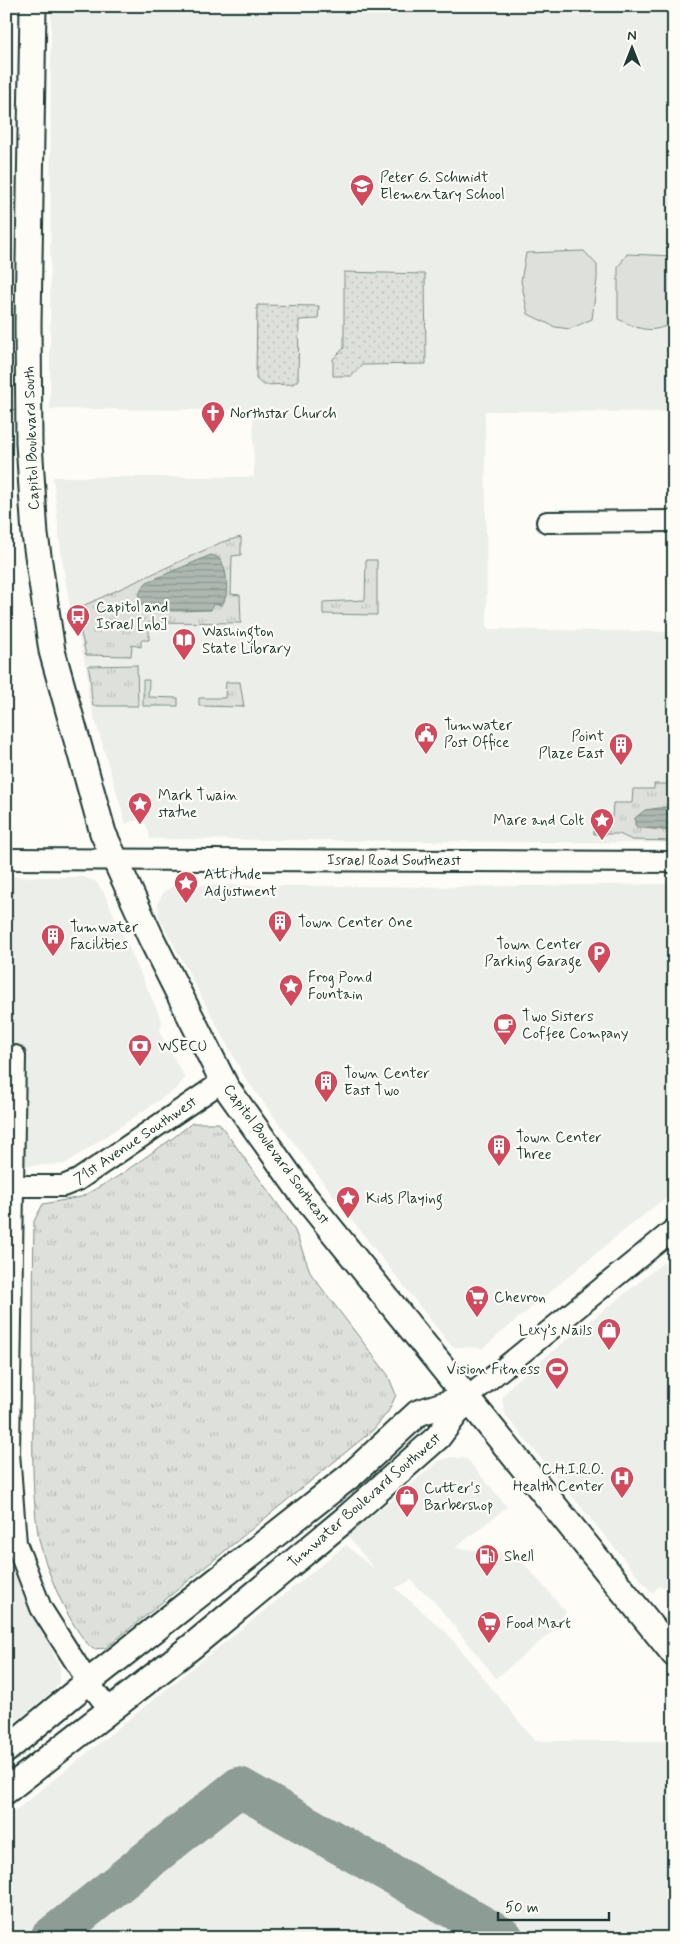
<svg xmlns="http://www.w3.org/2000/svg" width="680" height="1944" viewBox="0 0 680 1944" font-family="Mynerve,sans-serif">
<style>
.built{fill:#eceee9}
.grass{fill:url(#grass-tufts);stroke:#7e8e88}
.park{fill:url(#park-dots);stroke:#7e8e88}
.pitch{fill:#dde0db;stroke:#7e8e88}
.water{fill:url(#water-rules);stroke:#75877f}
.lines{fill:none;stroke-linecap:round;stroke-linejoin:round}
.taxiway{stroke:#8e9c96;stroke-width:40}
.minor-casing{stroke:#1f3d34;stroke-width:24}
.major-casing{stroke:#1f3d34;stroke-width:29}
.minor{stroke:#fdfcf7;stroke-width:20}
.major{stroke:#fdfcf7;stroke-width:25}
.labels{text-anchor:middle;stroke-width:4.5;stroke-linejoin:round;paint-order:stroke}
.poi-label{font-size:15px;fill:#1f3d34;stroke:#fdfcf7;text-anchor:start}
.street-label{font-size:15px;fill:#1f3d34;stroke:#fdfcf7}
</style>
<defs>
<pattern id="grass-tufts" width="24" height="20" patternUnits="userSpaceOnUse" patternTransform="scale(1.25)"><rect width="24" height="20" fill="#dde0db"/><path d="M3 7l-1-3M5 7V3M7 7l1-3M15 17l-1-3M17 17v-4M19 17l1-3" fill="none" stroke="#bdc1bd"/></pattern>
<pattern id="park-dots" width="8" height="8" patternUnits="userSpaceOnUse" patternTransform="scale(1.25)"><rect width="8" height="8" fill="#dde0db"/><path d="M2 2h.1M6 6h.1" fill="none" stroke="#bdc1bd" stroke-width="1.8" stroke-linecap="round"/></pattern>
<pattern id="water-rules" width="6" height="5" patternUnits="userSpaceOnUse" patternTransform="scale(1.25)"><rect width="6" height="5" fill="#aeb8b1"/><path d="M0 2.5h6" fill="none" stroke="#8d9791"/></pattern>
</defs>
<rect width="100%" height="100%" fill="#fdfcf7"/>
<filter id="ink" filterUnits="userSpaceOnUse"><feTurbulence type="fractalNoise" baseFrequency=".02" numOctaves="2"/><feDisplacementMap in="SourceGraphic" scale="10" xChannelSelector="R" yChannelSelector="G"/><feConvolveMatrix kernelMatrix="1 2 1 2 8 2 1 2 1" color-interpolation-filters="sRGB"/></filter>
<g filter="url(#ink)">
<g class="built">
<polygon points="51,6 674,6 674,412 485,411 487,629 674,632 674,843 150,839 149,832 145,823 139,820 132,821 126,824 88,696 88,677 78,632 73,626 61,552 53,477 254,477 253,410 50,409"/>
<polygon points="6,877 84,877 96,882 104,893 162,1021 160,1033 185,1078 177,1088 65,1164 6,1167"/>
<polygon points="674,884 674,1191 617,1236 483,1348 452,1347 355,1224 245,1078 159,917 158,903 164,891 177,885 450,887"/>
<polygon points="674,1254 674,1587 658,1587 652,1593 506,1416 502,1398 513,1383"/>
<polygon points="451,1457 467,1459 507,1507 455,1548 516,1554 566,1612 553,1631 496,1678 429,1595 417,1588 412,1580 395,1588 446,1632 535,1741 674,1741 674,1938 6,1938 6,1818 346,1545 375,1570 348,1536 439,1461"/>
<polygon points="6,1550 60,1667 60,1682 51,1693 6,1729"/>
</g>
<g class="grass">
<polygon points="241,537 241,555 232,556 231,594 240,595 241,623 149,622 149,640 141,640 141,647 132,645 131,656 86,655 80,629 75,623 74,610 222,542"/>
<polygon points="366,560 377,560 377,615 323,614 323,602 365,600"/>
<path d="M 137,665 L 138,706 L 93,706 C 90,692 92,679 88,666 Z"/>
<polygon points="143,680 149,680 148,697 178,698 178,706 143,706"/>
<polygon points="226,682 240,682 244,707 199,706 199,698 225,698"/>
<polygon points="654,784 674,784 674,841 632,840 619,834 594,834 593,817 612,817 613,803 632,803 633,789 654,789"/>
<path d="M 192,1123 L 219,1123 L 287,1217 L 295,1231 L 311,1274 L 388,1375 L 396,1395 L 388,1412 L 373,1430 L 106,1648 L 93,1649 C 70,1630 43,1564 38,1534 C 31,1487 33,1440 33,1393 C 33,1335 33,1278 34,1221 L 43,1204 L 81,1197 L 117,1177 L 173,1138 Z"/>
</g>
<g class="park">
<polygon points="344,272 425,274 426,364 362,365 352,376 333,376 333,359 344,348"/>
<polygon points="257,305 319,306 318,319 299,320 298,380 293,384 263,385 256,379"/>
</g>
<g class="pitch">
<polygon points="584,251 597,265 597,279 592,319 570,329 555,327 528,314 521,281 526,253"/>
<path d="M 627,254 L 674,256 L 674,323 C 649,334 641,330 618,319 L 618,267 Z"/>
</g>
<g class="water">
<path d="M 211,555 C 215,556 219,557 221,561 C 228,571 229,596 222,605 L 213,604 L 211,610 C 191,610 159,614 141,605 C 137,595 140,590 147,582 Z"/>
<path d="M 674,806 L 674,831 C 665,831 645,827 639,829 L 635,825 L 635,818 L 645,810 Z"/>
</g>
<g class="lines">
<polyline class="taxiway" points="50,1938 239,1787 504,1938"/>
<g class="minor-casing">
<g id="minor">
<polyline points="547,522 674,521"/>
<polyline points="6,859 674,862"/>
<polyline points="15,1056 9,1453 16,1543 41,1608 88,1682 110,1710"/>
<polyline points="13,1186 63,1186 78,1180 223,1081"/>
<polyline points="468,1397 674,1229"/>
</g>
</g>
<g class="major-casing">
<g id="major">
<polyline points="33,6 28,324 29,443 35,535 52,651 103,833 152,940 226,1087 301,1192 674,1654"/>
<polyline points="6,1750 88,1682 351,1475 418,1413 468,1397"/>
<polyline points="6,1791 191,1647 343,1521 438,1437 468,1397"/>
</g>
</g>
<use href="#minor" class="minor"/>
<use href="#major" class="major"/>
</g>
</g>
<defs>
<g id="school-pin" transform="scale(1.25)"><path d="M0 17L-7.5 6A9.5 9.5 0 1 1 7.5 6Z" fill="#d1495b" stroke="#fdfcf7"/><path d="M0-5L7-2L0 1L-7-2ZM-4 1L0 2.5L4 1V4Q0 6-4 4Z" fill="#fff"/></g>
<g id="church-pin" transform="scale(1.25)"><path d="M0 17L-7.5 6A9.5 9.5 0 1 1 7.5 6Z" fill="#d1495b" stroke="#fdfcf7"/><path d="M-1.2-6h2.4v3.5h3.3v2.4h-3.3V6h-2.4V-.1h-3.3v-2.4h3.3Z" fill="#fff"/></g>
<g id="bus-pin" transform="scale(1.25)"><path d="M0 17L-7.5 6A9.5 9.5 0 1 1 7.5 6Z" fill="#d1495b" stroke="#fdfcf7"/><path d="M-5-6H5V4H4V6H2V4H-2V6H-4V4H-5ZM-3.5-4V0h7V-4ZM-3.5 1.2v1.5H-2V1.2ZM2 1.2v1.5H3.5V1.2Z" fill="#fff"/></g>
<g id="library-pin" transform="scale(1.25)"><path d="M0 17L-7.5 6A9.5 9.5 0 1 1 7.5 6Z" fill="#d1495b" stroke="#fdfcf7"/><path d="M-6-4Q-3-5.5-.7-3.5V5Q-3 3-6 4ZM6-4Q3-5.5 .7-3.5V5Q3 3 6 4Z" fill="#fff"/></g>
<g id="civic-pin" transform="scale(1.25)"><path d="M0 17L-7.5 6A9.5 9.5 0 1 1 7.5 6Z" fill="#d1495b" stroke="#fdfcf7"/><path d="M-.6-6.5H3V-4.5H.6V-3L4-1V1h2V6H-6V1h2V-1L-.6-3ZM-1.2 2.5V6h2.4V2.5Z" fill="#fff"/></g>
<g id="building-pin" transform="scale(1.25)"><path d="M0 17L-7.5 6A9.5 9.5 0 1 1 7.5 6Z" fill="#d1495b" stroke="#fdfcf7"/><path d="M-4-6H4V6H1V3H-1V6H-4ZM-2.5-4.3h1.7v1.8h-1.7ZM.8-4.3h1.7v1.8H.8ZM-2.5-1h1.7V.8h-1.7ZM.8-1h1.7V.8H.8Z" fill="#fff"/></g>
<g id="sight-pin" transform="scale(1.25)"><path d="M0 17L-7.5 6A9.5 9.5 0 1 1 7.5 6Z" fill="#d1495b" stroke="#fdfcf7"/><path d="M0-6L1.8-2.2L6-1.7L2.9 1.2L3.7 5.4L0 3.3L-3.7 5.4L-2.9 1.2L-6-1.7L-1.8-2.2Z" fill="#fff"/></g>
<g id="parking-pin" transform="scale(1.25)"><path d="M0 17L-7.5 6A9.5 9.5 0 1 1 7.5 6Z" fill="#d1495b" stroke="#fdfcf7"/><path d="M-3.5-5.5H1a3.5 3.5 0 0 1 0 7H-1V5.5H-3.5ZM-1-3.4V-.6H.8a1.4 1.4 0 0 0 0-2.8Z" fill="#fff"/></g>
<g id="cafe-pin" transform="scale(1.25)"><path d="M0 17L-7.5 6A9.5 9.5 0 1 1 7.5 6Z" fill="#d1495b" stroke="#fdfcf7"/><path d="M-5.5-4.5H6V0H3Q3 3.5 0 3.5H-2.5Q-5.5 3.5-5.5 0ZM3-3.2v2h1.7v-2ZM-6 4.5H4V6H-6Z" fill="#fff"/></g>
<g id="bank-pin" transform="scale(1.25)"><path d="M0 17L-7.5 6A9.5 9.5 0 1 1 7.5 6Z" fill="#d1495b" stroke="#fdfcf7"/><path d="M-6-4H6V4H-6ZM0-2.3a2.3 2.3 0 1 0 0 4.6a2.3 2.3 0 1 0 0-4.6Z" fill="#fff"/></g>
<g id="supermarket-pin" transform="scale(1.25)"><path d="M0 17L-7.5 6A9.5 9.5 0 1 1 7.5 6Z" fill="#d1495b" stroke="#fdfcf7"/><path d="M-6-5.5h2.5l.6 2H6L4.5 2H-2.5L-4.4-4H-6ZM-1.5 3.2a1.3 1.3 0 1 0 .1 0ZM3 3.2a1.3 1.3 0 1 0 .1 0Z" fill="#fff"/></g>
<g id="shop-pin" transform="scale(1.25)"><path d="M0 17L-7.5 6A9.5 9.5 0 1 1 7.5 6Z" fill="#d1495b" stroke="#fdfcf7"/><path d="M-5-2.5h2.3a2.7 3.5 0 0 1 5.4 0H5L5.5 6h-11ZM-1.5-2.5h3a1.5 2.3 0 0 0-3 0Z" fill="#fff"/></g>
<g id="stadium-pin" transform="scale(1.25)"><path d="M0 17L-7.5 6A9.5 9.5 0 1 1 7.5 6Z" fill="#d1495b" stroke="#fdfcf7"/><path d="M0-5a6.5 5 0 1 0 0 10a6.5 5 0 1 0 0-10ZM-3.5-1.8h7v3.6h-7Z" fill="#fff"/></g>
<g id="hospital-pin" transform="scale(1.25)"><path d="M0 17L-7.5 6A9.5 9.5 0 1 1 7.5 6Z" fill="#d1495b" stroke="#fdfcf7"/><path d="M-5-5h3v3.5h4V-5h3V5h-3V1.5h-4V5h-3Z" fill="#fff"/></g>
<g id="fuel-pin" transform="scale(1.25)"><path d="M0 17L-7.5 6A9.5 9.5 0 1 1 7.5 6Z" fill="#d1495b" stroke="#fdfcf7"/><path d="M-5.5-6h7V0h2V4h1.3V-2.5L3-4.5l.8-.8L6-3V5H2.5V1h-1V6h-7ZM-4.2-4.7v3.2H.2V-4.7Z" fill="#fff"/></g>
</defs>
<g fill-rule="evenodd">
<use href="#school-pin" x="362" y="186"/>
<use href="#church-pin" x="213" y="413"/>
<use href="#bus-pin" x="78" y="616"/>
<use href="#library-pin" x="184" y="640"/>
<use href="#civic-pin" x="426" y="734"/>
<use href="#building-pin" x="621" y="745"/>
<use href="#sight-pin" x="140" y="804"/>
<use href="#sight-pin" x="602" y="820"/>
<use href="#sight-pin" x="186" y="883"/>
<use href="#building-pin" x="280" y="922"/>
<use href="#building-pin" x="53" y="936"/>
<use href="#parking-pin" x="599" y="953"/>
<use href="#sight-pin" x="291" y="986"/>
<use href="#cafe-pin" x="505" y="1025"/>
<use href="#bank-pin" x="140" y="1046"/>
<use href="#building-pin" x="326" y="1082"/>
<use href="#building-pin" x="499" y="1146"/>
<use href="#sight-pin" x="348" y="1198"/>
<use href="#supermarket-pin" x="477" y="1297"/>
<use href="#shop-pin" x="609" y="1330"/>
<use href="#stadium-pin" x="557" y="1369"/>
<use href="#hospital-pin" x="622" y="1478"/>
<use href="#shop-pin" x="407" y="1497"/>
<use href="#fuel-pin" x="487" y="1556"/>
<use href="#supermarket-pin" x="489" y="1623"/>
</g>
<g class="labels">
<g class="poi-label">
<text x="380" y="182">Peter G. Schmidt<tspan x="380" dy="17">Elementary School</tspan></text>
<text x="230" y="418">Northstar Church</text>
<text x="96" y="612">Capitol and<tspan x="96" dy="17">Israel [nb]</tspan></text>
<text x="202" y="636">Washington<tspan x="202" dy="17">State Library</tspan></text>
<text x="444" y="730">Tumwater<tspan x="444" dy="17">Post Office</tspan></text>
<text x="604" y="741" text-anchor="end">Point<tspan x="604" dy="17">Plaze East</tspan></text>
<text x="158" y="800">Mark Twain<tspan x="158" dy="17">statue</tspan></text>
<text x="584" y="825" text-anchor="end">Mare and Colt</text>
<text x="204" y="879">Attitude<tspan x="204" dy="17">Adjustment</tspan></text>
<text x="298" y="927">Town Center One</text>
<text x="70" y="932">Tumwater<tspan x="70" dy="17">Facilities</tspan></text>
<text x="582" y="949" text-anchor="end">Town Center<tspan x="582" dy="17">Parking Garage</tspan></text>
<text x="308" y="982">Frog Pond<tspan x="308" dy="17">Fountain</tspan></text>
<text x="522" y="1021">Two Sisters<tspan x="522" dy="17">Coffee Company</tspan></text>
<text x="158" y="1051">WSECU</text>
<text x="344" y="1078">Town Center<tspan x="344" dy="17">East Two</tspan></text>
<text x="516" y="1142">Town Center<tspan x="516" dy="17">Three</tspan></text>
<text x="366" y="1203">Kids Playing</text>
<text x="494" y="1302">Chevron</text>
<text x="592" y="1335" text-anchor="end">Lexy’s Nails</text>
<text x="540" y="1374" text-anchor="end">Vision Fitness</text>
<text x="604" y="1474" text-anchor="end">C.H.I.R.O.<tspan x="604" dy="17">Health Center</tspan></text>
<text x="424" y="1493">Cutter's<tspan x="424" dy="17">Barbershop</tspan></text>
<text x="504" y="1561">Shell</text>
<text x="506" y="1628">Food Mart</text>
</g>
<g class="street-label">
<text transform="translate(31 438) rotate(-92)" y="5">Capitol Boulevard South</text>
<text x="394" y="865">Israel Road Southeast</text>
<text transform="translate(135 1140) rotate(-34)" y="5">71st Avenue Southwest</text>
<text transform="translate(277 1154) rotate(54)" y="5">Capitol Boulevard Southeast</text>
<text transform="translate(364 1500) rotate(-41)" y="5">Tumwater Boulevard Southwest</text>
</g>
</g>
<rect width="680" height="1944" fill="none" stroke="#fdfcf7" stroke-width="25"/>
<rect x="12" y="12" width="655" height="1919" fill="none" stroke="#1f3d34" stroke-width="2" filter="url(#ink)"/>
<g transform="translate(632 48)" stroke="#fdfcf7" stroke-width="4" paint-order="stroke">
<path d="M0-4L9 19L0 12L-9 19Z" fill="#1f3d34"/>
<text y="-8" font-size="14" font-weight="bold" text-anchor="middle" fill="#1f3d34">N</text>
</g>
<path d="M498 1912v8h111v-8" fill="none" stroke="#1f3d34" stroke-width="2.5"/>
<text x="505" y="1912" font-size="15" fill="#1f3d34" stroke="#fdfcf7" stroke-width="4" paint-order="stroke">50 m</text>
</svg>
